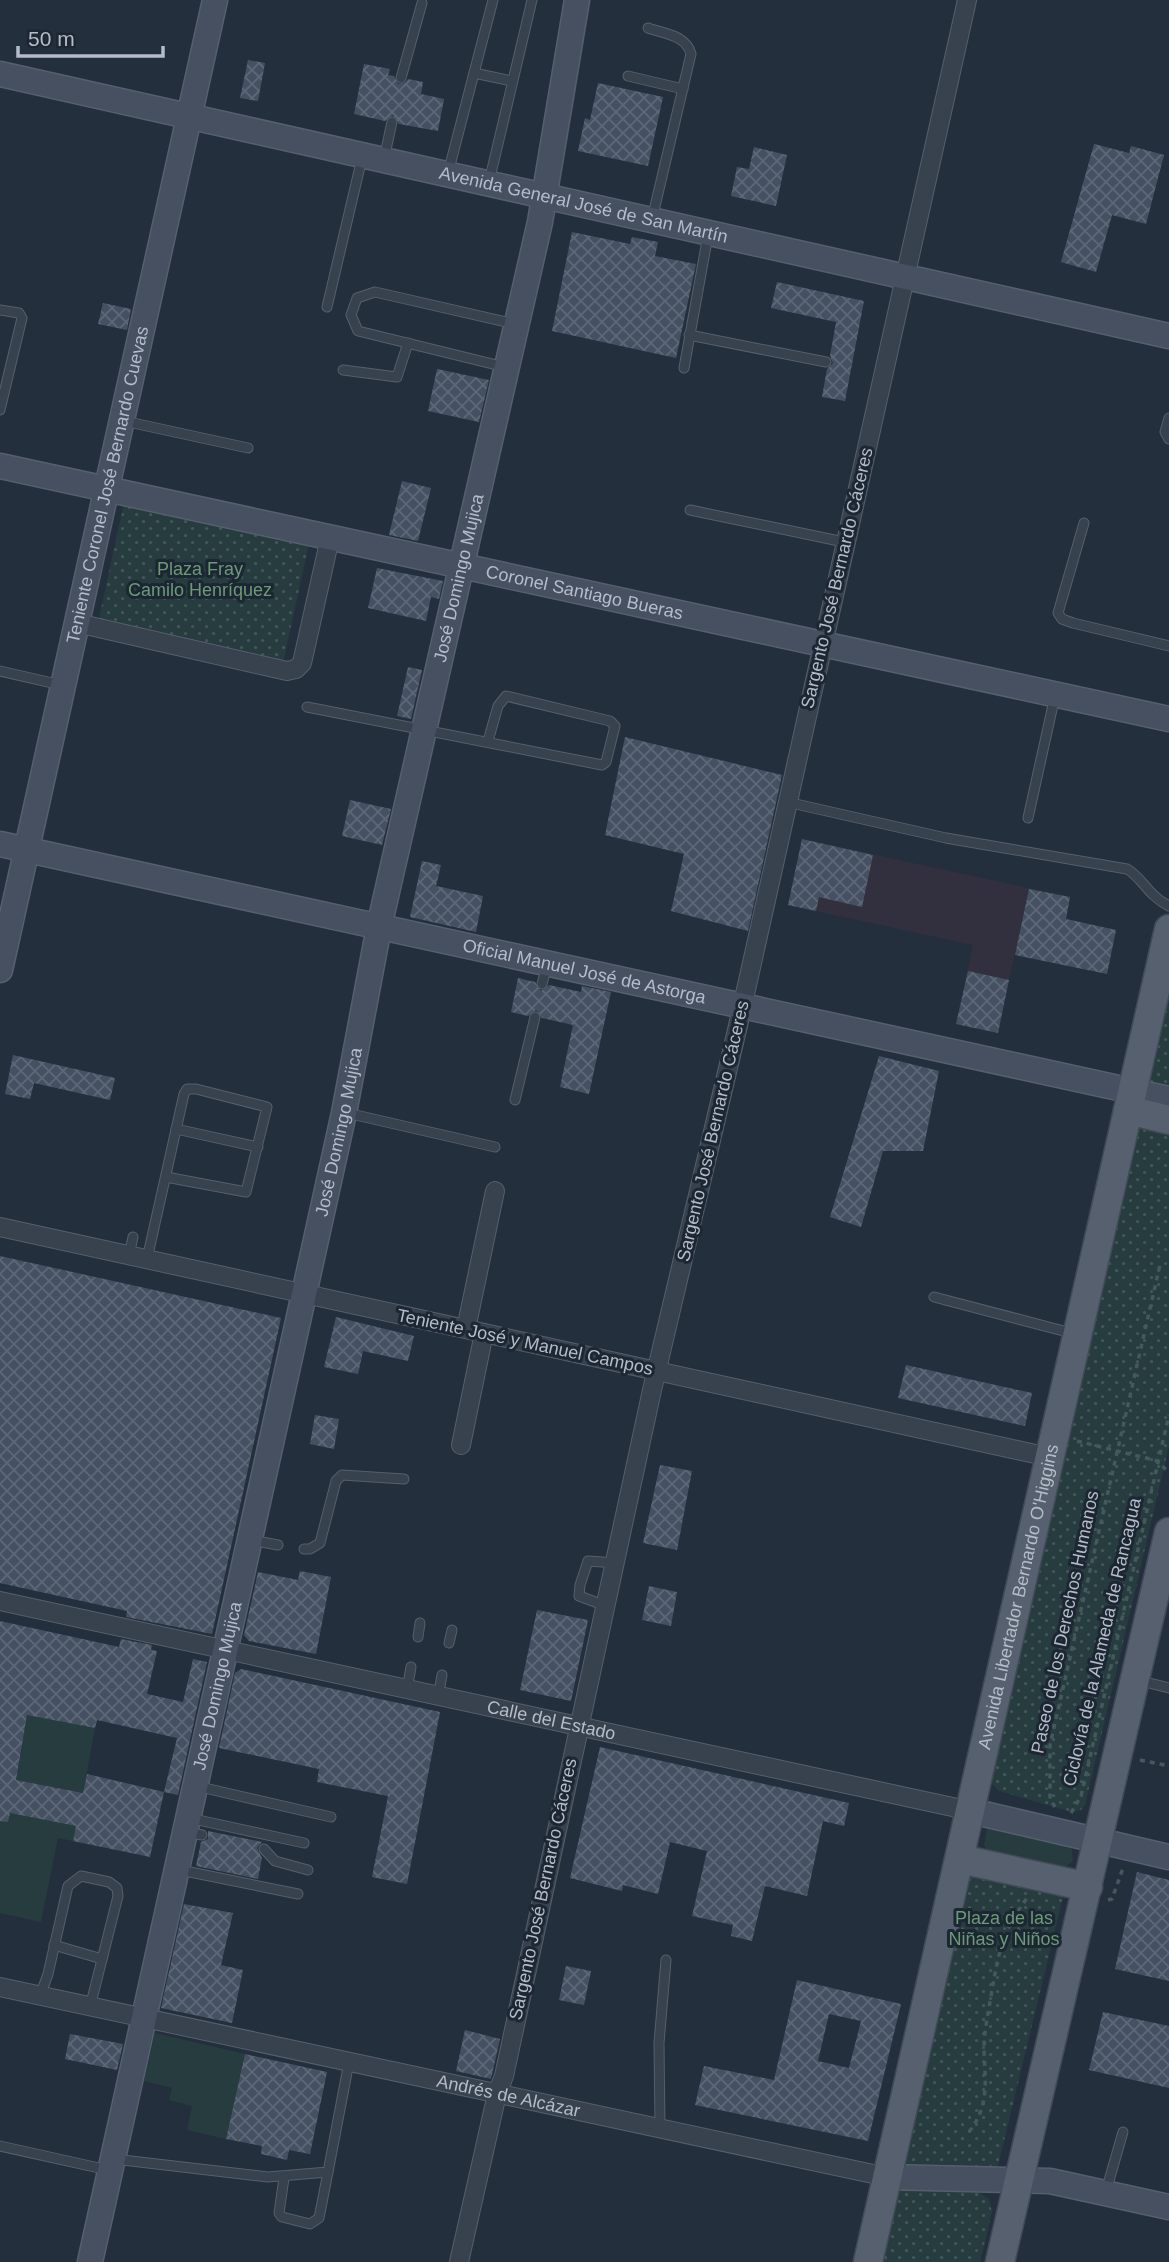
<svg xmlns="http://www.w3.org/2000/svg" width="1169" height="2262" viewBox="0 0 1169 2262" font-family="Arial,sans-serif">
<style>
.medical{fill:#32303f}
.green{fill:#263c3f}
.park{fill:url(#park-dots)}
.building{fill:url(#building-cross-hatch);fill-rule:evenodd}
.lines{fill:none;stroke-linecap:round;stroke-linejoin:round}
.lane-casing{stroke:#565f6c;stroke-width:11}
.street-casing{stroke:#565f6c;stroke-width:20}
.secondary-casing{stroke:#565f6c;stroke-width:27}
.primary-casing{stroke:#414a57;stroke-width:31}
.path{stroke:#44595c;stroke-width:3.5;stroke-dasharray:5 5;stroke-linecap:butt}
.lane{stroke:#38414e;stroke-width:9}
.street{stroke:#38414e;stroke-width:18}
.secondary{stroke:#465061;stroke-width:24}
.primary{stroke:#56606e;stroke-width:28}
.labels{text-anchor:middle;stroke-width:6;stroke-linejoin:round;paint-order:stroke}
.street-label{font-size:18px;fill:#b4bcc9;stroke:#1d2633}
.park-label{font-size:18px;fill:#6b9a76;stroke:#1d2633}
</style>
<defs>
<pattern id="park-dots" width="8" height="8" patternUnits="userSpaceOnUse" patternTransform="scale(1.75)"><rect width="8" height="8" fill="#263c3f"/><path d="M2 2h.1M6 6h.1" fill="none" stroke="#435659" stroke-width="1.8" stroke-linecap="round"/></pattern>
<pattern id="building-cross-hatch" width="8" height="8" patternUnits="userSpaceOnUse" patternTransform="scale(1.75)"><rect width="8" height="8" fill="#455162"/><path d="M0 0l8 8M0 8l8-8" fill="none" stroke="#5d6877"/></pattern>
</defs>
<rect width="100%" height="100%" fill="#242f3e"/>
<polygon class="medical" points="802,839 1070,897 1066,919 1116,930 1107,974 1015,954 997,1033 956,1024 973,945 788,905"/>
<g class="green">
<polygon points="27,1715 95,1728 83,1793 16,1780"/>
<polygon points="0,1811 76,1826 73,1841 58,1838 41,1922 0,1913"/>
<polygon points="987,1827 1071,1845 1073,1861 1063,1869 992,1854 984,1846"/>
<polygon points="155,2033 245,2054 226,2139 187,2130 192,2106 169,2100 172,2088 144,2081"/>
</g>
<g class="park">
<polygon points="125,498 310,539 283,663 98,623"/>
<polygon points="1169,968 1169,1089 1143,1084"/>
<polygon points="1137,1120 1169,1128 1169,1446 1085,1805 1081,1810 1072,1812 999,1791 990,1782"/>
<polygon points="971,1875 1064,1893 996,2174 895,2169 962,1879"/>
<polygon points="900,2189 975,2190 989,2199 992,2212 980,2262 876,2262 896,2192"/>
</g>
<g class="building">
<polygon points="248,60 265,63 258,101 240,98"/>
<polygon points="364,64 390,69 388,75 394,76 398,84 405,83 408,79 423,82 421,94 444,99 438,131 399,124 393,115 385,121 354,114"/>
<polygon points="598,83 663,97 648,166 578,151 585,118 590,120"/>
<polygon points="1094,144 1129,153 1131,146 1164,155 1146,224 1112,215 1096,272 1061,262"/>
<polygon points="754,147 787,155 776,206 731,196 737,167 749,169"/>
<polygon points="572,232 630,244 632,237 658,242 655,256 696,264 676,358 552,331"/>
<polygon points="777,282 864,301 845,401 822,397 827,369 833,363 830,356 836,322 771,308"/>
<polygon points="103,303 131,309 127,330 98,324"/>
<polygon points="437,369 489,380 479,422 428,411"/>
<polygon points="402,481 431,488 418,541 389,535"/>
<polygon points="377,568 443,581 439,599 431,597 426,621 368,608"/>
<polygon points="408,667 422,670 411,719 397,716"/>
<polygon points="625,737 782,775 748,931 671,911 684,854 605,835"/>
<polygon points="350,800 391,809 382,845 342,836"/>
<polygon points="802,839 873,855 862,907 819,897 816,911 788,905"/>
<polygon points="422,861 441,865 436,886 483,896 476,932 410,917"/>
<polygon points="1029,889 1070,897 1066,919 1116,930 1107,974 1015,955"/>
<polygon points="968,971 1009,980 998,1033 956,1024"/>
<polygon points="518,978 535,982 541,991 549,985 581,992 582,986 611,992 589,1094 560,1087 573,1025 542,1018 536,1010 528,1016 511,1012"/>
<polygon points="13,1055 115,1078 110,1100 34,1083 30,1099 5,1094"/>
<polygon points="879,1056 939,1071 923,1151 883,1151 861,1227 830,1217"/>
<polygon points="0,1256 281,1318 212,1634 126,1617 127,1611 0,1583"/>
<polygon points="336,1317 414,1336 408,1361 363,1351 358,1374 324,1367"/>
<polygon points="906,1365 1032,1393 1025,1426 898,1398"/>
<polygon points="315,1415 339,1419 334,1449 310,1444"/>
<polygon points="660,1465 692,1471 677,1550 643,1543"/>
<polygon points="300,1571 331,1577 316,1654 249,1641 244,1635 258,1572 298,1580"/>
<polygon points="649,1586 677,1592 671,1626 642,1620"/>
<polygon points="537,1610 588,1620 571,1701 520,1690"/>
<path d="M 0,1621 L 119,1647 L 121,1639 L 152,1645 L 151,1650 L 157,1651 L 147,1694 L 183,1702 L 193,1659 L 207,1662 L 178,1795 L 164,1792 L 150,1857 L 73,1841 L 76,1826 L 10,1813 L 8,1822 L 0,1821 ZM 27,1715 L 95,1728 L 97,1720 L 177,1738 L 164,1792 L 87,1774 L 83,1793 L 16,1780 Z"/>
<polygon points="241,1669 440,1712 407,1884 372,1877 388,1796 317,1782 319,1769 219,1748 235,1673"/>
<polygon points="600,1747 849,1803 844,1826 823,1821 807,1896 765,1886 752,1941 731,1936 733,1925 692,1916 707,1851 670,1842 658,1894 623,1885 622,1891 570,1878"/>
<polygon points="208,1831 262,1842 257,1848 262,1858 258,1879 196,1866 201,1842 208,1839"/>
<polygon points="1137,1872 1169,1880 1169,1981 1115,1969"/>
<polygon points="184,1904 233,1913 221,1965 243,1970 232,2023 161,2008"/>
<polygon points="566,1966 591,1971 584,2005 559,2000"/>
<path d="M 797,1980 L 901,2004 L 868,2141 L 695,2105 L 704,2066 L 774,2080 ZM 829,2014 L 861,2021 L 849,2068 L 818,2061 Z"/>
<polygon points="1103,2012 1169,2026 1169,2088 1089,2070"/>
<polygon points="465,2030 500,2039 491,2079 456,2071"/>
<polygon points="70,2034 123,2044 117,2070 65,2059"/>
<polygon points="245,2054 327,2072 310,2154 289,2150 287,2160 261,2154 262,2146 226,2139"/>
</g>
<g class="lines">
<g class="lane-casing">
<g id="lane">
<path d="M 648,28 C 665,34 686,35 691,54 L 652,219"/>
<polyline points="474,73 493,0"/>
<polyline points="628,76 683,89"/>
<polyline points="401,78 422,3"/>
<polyline points="384,159 392,122"/>
<polyline points="448,173 474,73 512,81"/>
<polyline points="489,182 532,0"/>
<polyline points="327,307 362,158"/>
<polyline points="0,310 19,313 22,318 0,410"/>
<polyline points="689,335 826,362"/>
<polyline points="505,367 358,331 351,315 357,298 375,292 515,324"/>
<polyline points="684,368 708,235"/>
<polyline points="343,370 397,377 408,343"/>
<polyline points="1169,418 1165,432 1169,439"/>
<polyline points="124,421 248,448"/>
<polyline points="690,510 844,542"/>
<polyline points="1084,523 1058,613 1062,619 1073,623 1169,646"/>
<polyline points="0,671 61,685"/>
<polyline points="307,707 602,765 606,762 615,726 610,721 506,696 498,706 488,741"/>
<path d="M 787,802 L 946,838 L 1127,869 C 1143,878 1147,895 1169,906"/>
<polyline points="1028,818 1055,696"/>
<polyline points="542,984 547,965"/>
<polyline points="515,1100 535,1017"/>
<polyline points="347,1113 495,1147"/>
<polyline points="176,1129 258,1147"/>
<polyline points="129,1255 133,1237"/>
<polyline points="147,1259 184,1094 187,1089 196,1089 267,1107 246,1192 166,1177"/>
<polyline points="934,1297 1075,1334"/>
<polyline points="251,1540 278,1545"/>
<polyline points="304,1549 310,1549 320,1543 336,1481 342,1475 404,1479"/>
<polyline points="606,1606 579,1596 580,1585 588,1561 616,1563"/>
<polyline points="418,1637 420,1623"/>
<polyline points="449,1643 452,1630"/>
<polyline points="1137,1680 1169,1688"/>
<polyline points="407,1690 411,1667"/>
<polyline points="438,1697 442,1675"/>
<polyline points="196,1786 331,1817"/>
<polyline points="189,1818 304,1843"/>
<polyline points="186,1832 202,1835"/>
<polyline points="264,1849 275,1861 308,1870"/>
<polyline points="180,1870 298,1894"/>
<polyline points="54,1945 102,1959"/>
<polyline points="40,1996 48,1974 68,1886 81,1876 109,1882 117,1888 118,1896 90,2007"/>
<polyline points="660,2128 659,2043 666,1960"/>
<polyline points="0,2146 108,2170"/>
<polyline points="114,2159 268,2177 328,2172 349,2062"/>
<polyline points="284,2178 279,2213 282,2217 310,2224 319,2218 328,2172"/>
<polyline points="1106,2191 1123,2132"/>
</g>
</g>
<g class="street-casing">
<g id="street">
<polyline points="77,623 287,671 296,669 302,663 330,538"/>
<polyline points="0,1227 1049,1457"/>
<polyline points="466,1329 495,1191"/>
<polyline points="461,1445 484,1333"/>
<path id="s1" d="M 0,1601 L 971,1811"/>
<path id="s2" d="M 0,1987 L 887,2177"/>
<polyline points="459,2262 497,2094 504,2076 652,1390 737,1030 967,0"/>
</g>
</g>
<g class="secondary-casing">
<g id="secondary">
<path id="s3" d="M 0,74 L 1169,336"/>
<path id="s4" d="M 0,466 L 1169,719"/>
<path id="s5" d="M 0,844 L 1169,1099"/>
<path id="s6" d="M 0,970 L 215,0"/>
<polyline points="971,1811 1169,1857"/>
<polyline points="887,2177 1050,2181 1169,2207"/>
<path id="s7" d="M 90,2262 L 344,1113 L 379,927 L 540,222 L 577,0"/>
</g>
</g>
<g class="primary-casing">
<g id="primary">
<polyline points="1128,1110 1169,1120"/>
<polyline points="960,1859 1088,1887"/>
<path id="s8" d="M 868,2262 L 1169,929"/>
<polyline points="1000,2262 1169,1532"/>
</g>
</g>
<g class="path">
<polyline points="1077,1441 1158,1461 1169,1473"/>
<polyline points="1140,1760 1169,1766"/>
<polyline points="1055,1807 1050,1799 1050,1745 1160,1265"/>
<polyline points="1071,1813 1081,1796 1169,1415"/>
<polyline points="1108,1900 1112,1899 1123,1868"/>
<path d="M 969,2132 C 990,2105 985,2081 984,2050 C 984,2032 988,2014 991,1996 C 998,1955 1002,1930 1028,1897"/>
</g>
<use href="#lane" class="lane"/>
<use href="#street" class="street"/>
<use href="#secondary" class="secondary"/>
<use href="#primary" class="primary"/>
</g>
<g class="labels">
<g class="street-label">
<text dy="6" stroke="none"><textPath href="#s3" startOffset="598">Avenida General José de San Martín</textPath></text>
<text dy="6" stroke="none"><textPath href="#s6" startOffset="497">Teniente Coronel José Bernardo Cuevas</textPath></text>
<text dy="6" stroke="none"><textPath href="#s7" startOffset="1724">José Domingo Mujica</textPath></text>
<text transform="translate(837 578) rotate(-77)" y="6">Sargento José Bernardo Cáceres</text>
<text dy="6" stroke="none"><textPath href="#s4" startOffset="598">Coronel Santiago Bueras</textPath></text>
<text dy="6" stroke="none"><textPath href="#s5" startOffset="598">Oficial Manuel José de Astorga</textPath></text>
<text transform="translate(713 1131) rotate(-77)" y="6">Sargento José Bernardo Cáceres</text>
<text dy="6" stroke="none"><textPath href="#s7" startOffset="1157">José Domingo Mujica</textPath></text>
<text transform="translate(525 1342) rotate(12)" y="6">Teniente José y Manuel Campos</text>
<text dy="6" stroke="none"><textPath href="#s8" startOffset="682">Avenida Libertador Bernardo O'Higgins</textPath></text>
<text transform="translate(1065 1622) rotate(-78)" y="6">Paseo de los Derechos Humanos</text>
<text transform="translate(1102 1642) rotate(-77)" y="6">Ciclovía de la Alameda de Rancagua</text>
<text dy="6" stroke="none"><textPath href="#s7" startOffset="590">José Domingo Mujica</textPath></text>
<text dy="6" stroke="none"><textPath href="#s1" startOffset="564">Calle del Estado</textPath></text>
<text transform="translate(543 1889) rotate(-78)" y="6">Sargento José Bernardo Cáceres</text>
<text dy="6" stroke="none"><textPath href="#s2" startOffset="520">Andrés de Alcázar</textPath></text>
</g>
<g class="park-label">
<text x="200" y="575">Plaza Fray<tspan x="200" dy="21">Camilo Henríquez</tspan></text>
<text x="1004" y="1924">Plaza de las<tspan x="1004" dy="21">Niñas y Niños</tspan></text>
</g>
</g>
<path d="M18 46v10h145v-10" fill="none" stroke="#b4bcc9" stroke-width="3.5"/>
<text x="28" y="46" font-size="21" fill="#b4bcc9" stroke="#1d2633" stroke-width="5" paint-order="stroke">50 m</text>
</svg>
